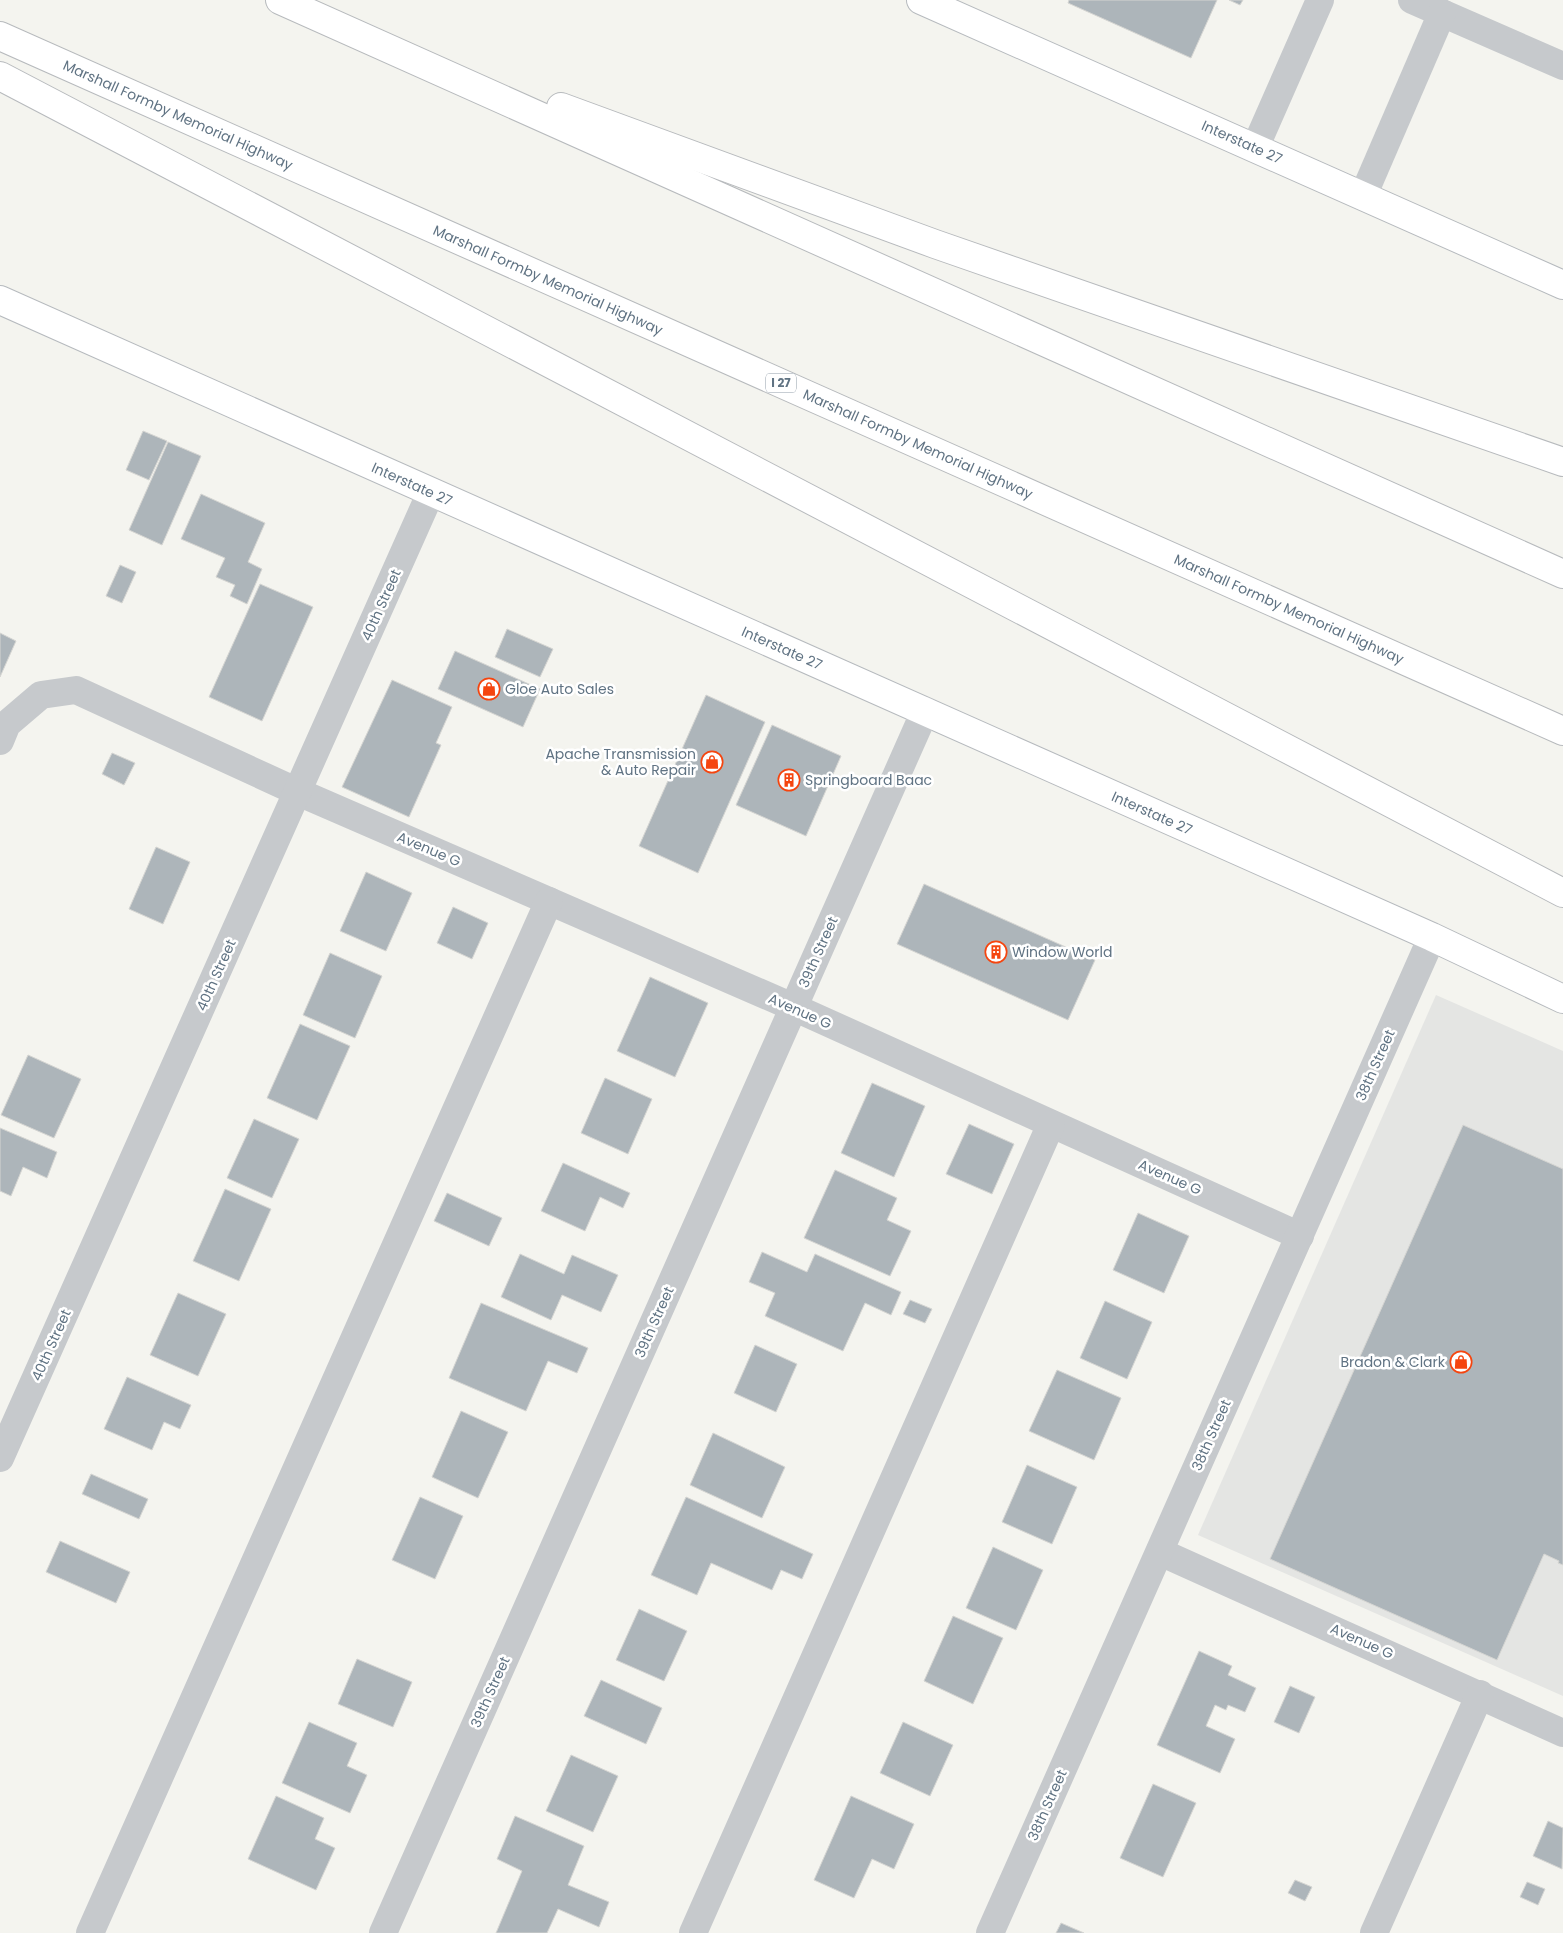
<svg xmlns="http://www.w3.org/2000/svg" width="1563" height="1933" viewBox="0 0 1563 1933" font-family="Poppins,sans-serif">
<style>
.built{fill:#e4e5e3}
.building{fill:#adb5ba;stroke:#d5d5d2}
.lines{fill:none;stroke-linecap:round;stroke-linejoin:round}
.major-casing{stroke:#b6babe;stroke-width:30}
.highway-casing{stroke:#b7babd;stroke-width:30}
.minor{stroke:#c6c9cc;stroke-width:28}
.major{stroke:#fff;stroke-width:28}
.highway{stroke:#fff;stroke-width:28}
.labels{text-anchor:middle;stroke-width:5;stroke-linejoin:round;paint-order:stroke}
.shield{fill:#fff;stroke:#909da8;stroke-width:1}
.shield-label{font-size:12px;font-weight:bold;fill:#607383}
.street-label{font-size:14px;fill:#607383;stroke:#fff}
.poi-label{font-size:14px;fill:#607383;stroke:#fff;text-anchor:start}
</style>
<rect width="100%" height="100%" fill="#f4f4ef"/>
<polygon class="built" points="1436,995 1563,1051 1563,1696 1198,1535"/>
<g class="building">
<polygon points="1069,0 1217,0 1191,58 1068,3"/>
<polygon points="1229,0 1243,0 1240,5"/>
<polygon points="143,431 167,441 149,480 126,470"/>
<polygon points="168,442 201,456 162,545 129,530"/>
<polygon points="201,494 265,523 248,562 262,569 247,604 230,596 235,585 216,577 225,558 181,539"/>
<polygon points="120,565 136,572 122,603 106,596"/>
<polygon points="260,584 313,607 262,721 209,697"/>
<polygon points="507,629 553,649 540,677 495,657"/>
<polygon points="0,633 16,641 0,677"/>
<polygon points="455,651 540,689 523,727 438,689"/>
<polygon points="392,680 452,707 436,743 441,745 409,817 342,787"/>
<polygon points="706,695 765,722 698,873 639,846"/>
<polygon points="772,725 841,756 806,836 736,805"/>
<polygon points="112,753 135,763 124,785 102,774"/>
<polygon points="156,847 190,862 163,924 129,909"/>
<polygon points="366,872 412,893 386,951 340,931"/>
<polygon points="924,884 1095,960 1068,1020 897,944"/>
<polygon points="453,907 488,923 472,959 437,943"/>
<polygon points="330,953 382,976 355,1038 303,1015"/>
<polygon points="650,977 708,1003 675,1077 617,1051"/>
<polygon points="300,1024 350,1046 317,1120 267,1098"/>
<polygon points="28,1055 81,1079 54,1138 1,1115"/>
<polygon points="605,1078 652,1099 628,1154 581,1133"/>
<polygon points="872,1083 925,1106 894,1177 841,1153"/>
<polygon points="254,1119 299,1139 272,1198 227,1178"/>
<polygon points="969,1124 1014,1144 992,1194 946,1174"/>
<polygon points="1463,1125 1563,1169 1563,1565 1558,1563 1559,1561 1544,1554 1497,1660 1270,1559"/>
<polygon points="0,1128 57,1152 47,1178 23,1167 11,1196 0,1191"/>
<polygon points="563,1163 630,1193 623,1208 600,1197 585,1231 541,1211"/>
<polygon points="835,1170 897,1198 887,1220 911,1231 890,1276 804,1238"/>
<polygon points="225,1189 271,1209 239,1281 193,1261"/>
<polygon points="447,1193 502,1218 489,1246 434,1221"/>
<polygon points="1138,1213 1189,1236 1164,1293 1113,1270"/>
<polygon points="762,1252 807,1272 815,1254 901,1292 891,1315 865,1303 843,1351 765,1316 775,1293 749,1282"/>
<polygon points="520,1254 564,1274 572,1255 618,1275 601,1312 562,1295 551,1320 501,1297"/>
<polygon points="178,1293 226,1314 198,1376 150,1355"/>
<polygon points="910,1300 932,1309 925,1323 903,1314"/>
<polygon points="1105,1301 1152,1322 1127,1379 1080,1358"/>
<polygon points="481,1303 588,1348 577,1373 548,1361 526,1411 449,1378"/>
<polygon points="755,1345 797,1364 776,1412 734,1393"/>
<polygon points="1057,1370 1121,1398 1094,1460 1029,1431"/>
<polygon points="127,1377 191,1405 180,1429 164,1422 152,1450 104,1429"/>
<polygon points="461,1411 508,1432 478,1498 432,1477"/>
<polygon points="713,1433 785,1467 762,1518 690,1485"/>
<polygon points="1027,1465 1077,1487 1052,1544 1002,1522"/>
<polygon points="91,1474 148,1499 139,1519 82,1494"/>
<polygon points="420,1497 463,1516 435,1579 392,1560"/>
<polygon points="686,1497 813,1554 802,1579 781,1570 772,1590 711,1563 697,1595 651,1575"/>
<polygon points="60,1541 130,1572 116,1603 46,1572"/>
<polygon points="993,1547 1043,1570 1016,1630 966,1608"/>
<polygon points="639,1609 687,1631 664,1681 616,1660"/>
<polygon points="953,1616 1003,1638 973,1704 924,1681"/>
<polygon points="1199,1651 1232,1666 1228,1675 1256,1688 1245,1712 1228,1705 1226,1710 1215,1705 1206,1726 1235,1739 1220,1773 1157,1745"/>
<polygon points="357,1659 412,1682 393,1727 338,1704"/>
<polygon points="601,1680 662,1708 646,1744 584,1716"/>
<polygon points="1290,1686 1315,1697 1299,1733 1274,1722"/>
<polygon points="309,1722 357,1743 347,1766 367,1775 350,1813 282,1783"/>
<polygon points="903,1722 953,1745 930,1796 880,1773"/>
<polygon points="571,1755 618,1776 593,1832 546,1811"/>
<polygon points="1153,1784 1196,1803 1163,1877 1120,1858"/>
<polygon points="276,1796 324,1818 315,1839 335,1848 316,1890 248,1859"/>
<polygon points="851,1796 914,1824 894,1869 872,1859 854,1898 814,1880"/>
<polygon points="515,1816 584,1846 568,1885 609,1902 599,1927 558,1909 547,1933 496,1933 522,1871 497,1859"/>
<polygon points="1548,1821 1563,1828 1562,1869 1533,1856"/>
<polygon points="1295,1880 1312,1887 1305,1901 1288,1893"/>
<polygon points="1527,1882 1545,1889 1538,1905 1520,1897"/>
<polygon points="1061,1923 1084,1933 1056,1933"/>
</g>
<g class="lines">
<g class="major-casing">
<g id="major">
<polyline points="921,0 1563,285"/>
<polyline points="0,300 1432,937 1563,999"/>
</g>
</g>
<g class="highway-casing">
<g id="highway">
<polyline points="280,0 1563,574"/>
<polyline points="0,36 1563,731"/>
<polyline points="0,76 1563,893"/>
<polyline points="561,107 935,244 1563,462"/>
</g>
</g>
<g class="minor">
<polyline points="1412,0 1563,66"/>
<polyline points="1255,148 1320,0"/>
<polyline points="1363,196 1442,13"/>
<polyline points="0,741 7,724 41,695 76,690 298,792 793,1007 1300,1236"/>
<polyline points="0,1458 431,492"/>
<polyline points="1160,1552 1563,1733"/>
<polyline points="90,1933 549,901"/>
<polyline points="383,1933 925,711"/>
<polyline points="693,1933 1051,1124"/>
<polyline points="990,1933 1432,937"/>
<polyline points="1374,1933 1480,1694"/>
</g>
<use href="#major" class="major"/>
<use href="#highway" class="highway"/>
</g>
<defs>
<g id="shop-ring" transform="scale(1.125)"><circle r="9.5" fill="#fff" stroke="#f5450f" stroke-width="1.5"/><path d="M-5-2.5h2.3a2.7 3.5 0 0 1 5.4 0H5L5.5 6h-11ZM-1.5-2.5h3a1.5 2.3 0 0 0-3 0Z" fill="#f5450f"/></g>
<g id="building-ring" transform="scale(1.125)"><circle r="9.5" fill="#fff" stroke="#f5450f" stroke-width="1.5"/><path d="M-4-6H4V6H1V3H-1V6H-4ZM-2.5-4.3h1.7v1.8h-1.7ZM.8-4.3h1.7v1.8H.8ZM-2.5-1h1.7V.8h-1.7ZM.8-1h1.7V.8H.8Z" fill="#f5450f"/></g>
</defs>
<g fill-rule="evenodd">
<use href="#shop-ring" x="489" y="689"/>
<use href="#shop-ring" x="712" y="762"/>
<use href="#building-ring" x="789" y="780"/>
<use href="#building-ring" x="996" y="952"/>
<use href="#shop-ring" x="1461" y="1362"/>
</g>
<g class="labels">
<rect class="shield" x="766" y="373.5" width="30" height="19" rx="4"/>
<g class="shield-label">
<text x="781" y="387">I 27</text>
</g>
<g class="street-label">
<text transform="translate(178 115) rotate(24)" y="5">Marshall Formby Memorial Highway</text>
<text transform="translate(1242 142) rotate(24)" y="5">Interstate 27</text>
<text transform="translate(548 280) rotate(24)" y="5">Marshall Formby Memorial Highway</text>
<text transform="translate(918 444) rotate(24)" y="5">Marshall Formby Memorial Highway</text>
<text transform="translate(412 484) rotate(24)" y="5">Interstate 27</text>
<text transform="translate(381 605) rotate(-66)" y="5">40th Street</text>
<text transform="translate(1289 609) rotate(24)" y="5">Marshall Formby Memorial Highway</text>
<text transform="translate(782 648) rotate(24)" y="5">Interstate 27</text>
<text transform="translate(1152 813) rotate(24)" y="5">Interstate 27</text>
<text transform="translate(429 849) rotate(23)" y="5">Avenue G</text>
<text transform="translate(818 952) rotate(-66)" y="5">39th Street</text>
<text transform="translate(216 975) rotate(-66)" y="5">40th Street</text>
<text transform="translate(800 1011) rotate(24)" y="5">Avenue G</text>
<text transform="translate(1375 1065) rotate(-66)" y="5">38th Street</text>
<text transform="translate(1170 1177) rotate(24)" y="5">Avenue G</text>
<text transform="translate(654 1322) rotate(-66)" y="5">39th Street</text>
<text transform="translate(51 1345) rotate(-66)" y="5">40th Street</text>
<text transform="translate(1211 1435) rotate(-66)" y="5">38th Street</text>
<text transform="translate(1362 1641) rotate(24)" y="5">Avenue G</text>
<text transform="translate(490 1692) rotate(-66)" y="5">39th Street</text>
<text transform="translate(1047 1805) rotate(-66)" y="5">38th Street</text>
</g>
<g class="poi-label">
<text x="505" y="694">Gloe Auto Sales</text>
<text x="696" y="759" text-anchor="end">Apache Transmission<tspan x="696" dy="16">&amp; Auto Repair</tspan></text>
<text x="805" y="785">Springboard Baac</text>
<text x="1012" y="957">Window World</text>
<text x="1445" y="1367" text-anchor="end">Bradon &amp; Clark</text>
</g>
</g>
</svg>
